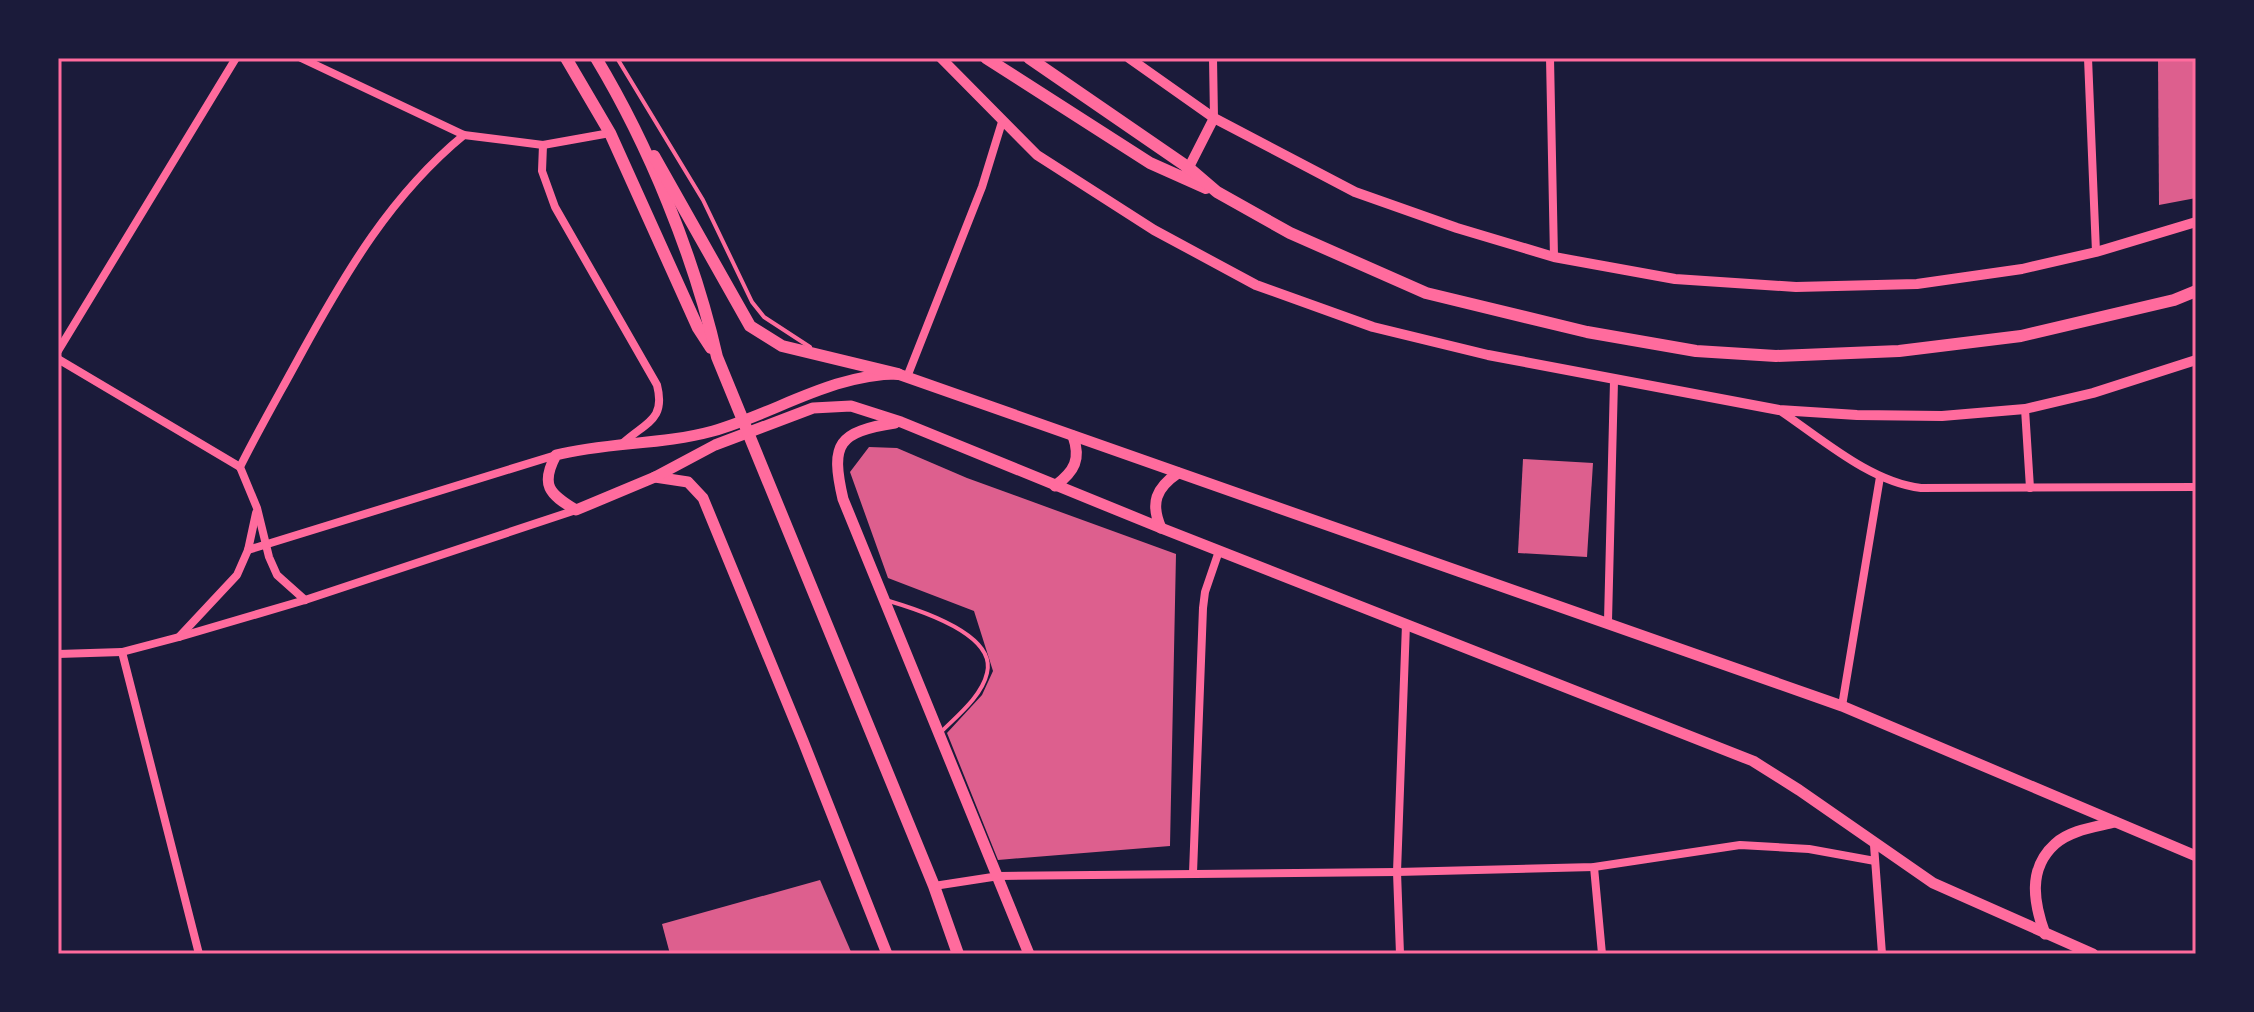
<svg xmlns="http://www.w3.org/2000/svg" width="2254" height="1012" viewBox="0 0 2254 1012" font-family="Spectral,serif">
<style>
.building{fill:#dd5f8e}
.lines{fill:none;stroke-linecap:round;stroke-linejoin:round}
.service{stroke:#ff6b9d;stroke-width:4}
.minor{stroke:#ff6b9d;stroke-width:8}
.tertiary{stroke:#ff6b9d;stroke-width:10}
.secondary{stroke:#ff6b9d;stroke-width:11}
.trunk{stroke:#ff6b9d;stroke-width:12}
.neatline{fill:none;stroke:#ff6b9d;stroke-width:3}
</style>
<rect width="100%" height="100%" fill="#1b1b3a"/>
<g class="building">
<polygon points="2158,58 2196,58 2196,198 2159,205"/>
<polygon points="869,447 897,448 967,478 1176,554 1170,846 998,860 947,733 982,695 993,671 974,611 888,578 850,472"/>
<polygon points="1523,459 1593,463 1587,557 1518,553"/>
<polygon points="820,880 852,954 670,954 662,924"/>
</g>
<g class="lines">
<g class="service">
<polyline points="617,58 703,200 752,302 764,317 810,347"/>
<path d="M 889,601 C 916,609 997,634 987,673 C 982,696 957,716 941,732"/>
</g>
<g class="minor">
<polyline points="301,58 464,135 543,145 610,133"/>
<polyline points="1213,58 1214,118"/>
<polyline points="1550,58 1554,257"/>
<polyline points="2088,58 2096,252"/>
<path d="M 543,145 L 542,171 L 555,207 L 657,385 C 666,420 646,422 623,443"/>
<polyline points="58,351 236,58"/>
<polyline points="58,359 240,467"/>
<polyline points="907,377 982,187 1002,122"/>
<polyline points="2025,409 2030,488"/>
<path d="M 1779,410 C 1821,438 1870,482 1921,488 L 2196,487"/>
<polyline points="248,550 556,455"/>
<path d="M 305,600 L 277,575 L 269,557 L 257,508 L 240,467 C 259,429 281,391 301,354 C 346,272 391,195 464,135"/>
<polyline points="1608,621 1614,381"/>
<polyline points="179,637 305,600 576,510"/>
<polyline points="122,652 199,954"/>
<polyline points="58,654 122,652 179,637 237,575 248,550 256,513"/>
<polyline points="1842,706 1880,477"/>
<polyline points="1874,845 1882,954"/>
<polyline points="1594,867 1602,954"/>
<polyline points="1193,873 1203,608 1205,592 1219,551"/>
<polyline points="934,886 999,876 1397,872 1594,867 1740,845 1809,849 1875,861"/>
<polyline points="1400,954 1397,872 1406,624"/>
</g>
<g class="tertiary">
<polyline points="941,58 1037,155 1154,230 1256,285 1373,327 1488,355 1779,410 1857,415 1942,416 2025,409 2093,393 2196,360"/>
<polyline points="1129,58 1214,118 1355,192 1457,228 1554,257 1675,279 1796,287 1917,284 2022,269 2096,252 2196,222"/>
<polyline points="1186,173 1214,118"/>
</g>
<g class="secondary">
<path d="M 895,423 C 838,432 830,443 843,499 L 1029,954"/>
<polyline points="655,477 688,482 703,498 803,741 887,954"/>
<path d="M 1055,486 C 1075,471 1081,459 1073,436"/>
<path d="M 1161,528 C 1150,503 1156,488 1178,473"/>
<path d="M 2045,934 C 2034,904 2027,869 2055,844 C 2070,830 2096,827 2115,822"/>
<path d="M 2093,954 L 1933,883 L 1799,790 L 1753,761 L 1161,528 L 901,422 L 851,406 L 813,408 L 715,445 L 655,477 L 576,510 C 549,494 540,485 556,455 C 607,442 662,445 713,431 C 776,413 832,374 898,374 L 1842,706 L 2196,856"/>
</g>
<g class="trunk">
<polyline points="566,58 610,133 698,328 711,348"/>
<path d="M 596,58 C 649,146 694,256 717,357 L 934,886 L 958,954"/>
<polyline points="986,58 1150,163 1206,188"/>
<polyline points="1029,58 1189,168 1217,192 1290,233 1426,293 1587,332 1696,351 1776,356 1899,351 2021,336 2174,300 2196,291"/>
<polyline points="654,156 750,326 782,346 898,374"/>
</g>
</g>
<rect width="2254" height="1012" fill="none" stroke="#1b1b3a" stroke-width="120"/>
<rect x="60" y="60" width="2134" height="892" class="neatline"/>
</svg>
